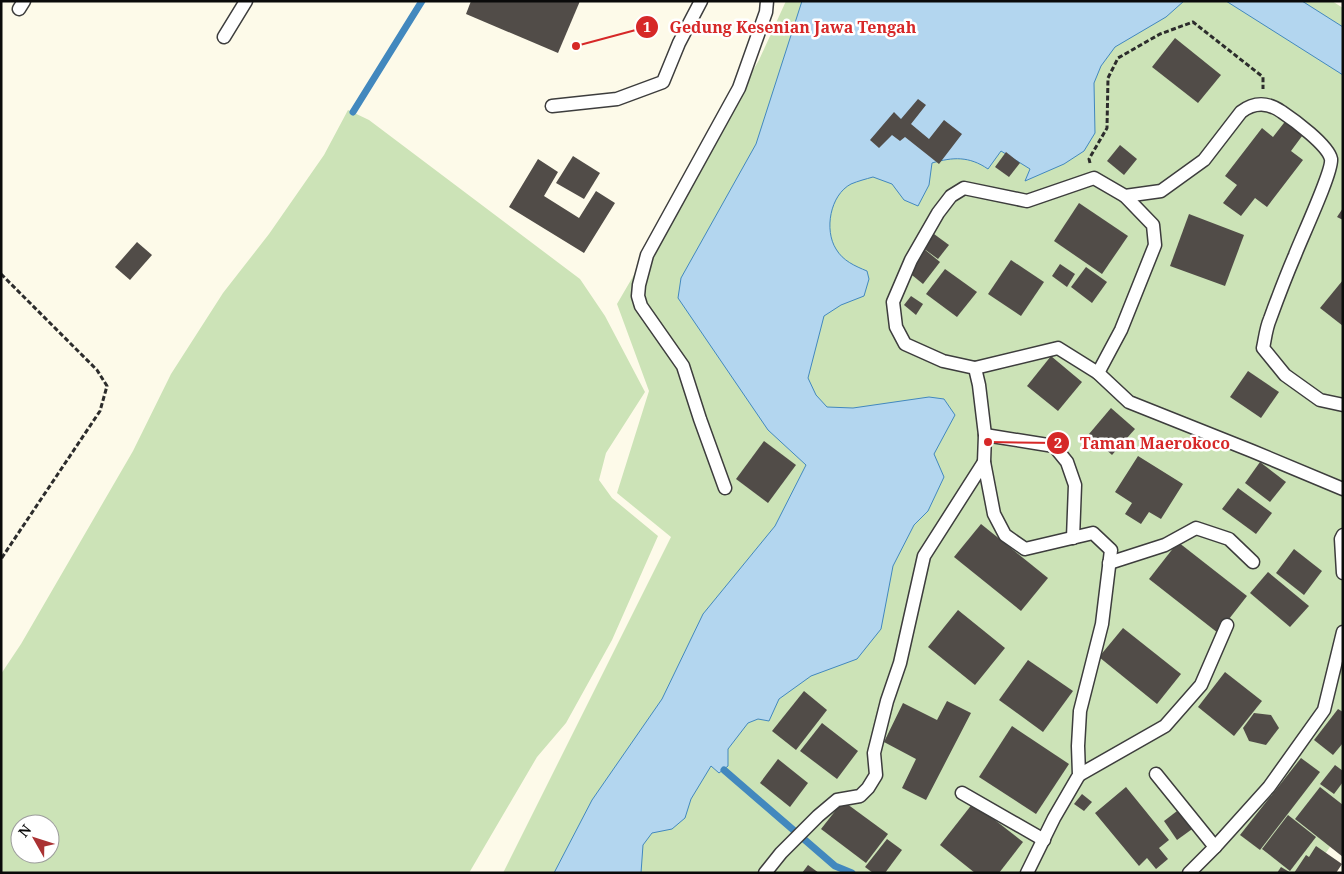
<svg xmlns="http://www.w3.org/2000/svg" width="1344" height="874" viewBox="0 0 1344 874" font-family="'Noto Serif',serif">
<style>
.green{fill:#cce3b7;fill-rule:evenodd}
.water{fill:#b3d6ef;stroke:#4288be}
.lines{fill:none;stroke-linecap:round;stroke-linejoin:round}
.stream{stroke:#4288be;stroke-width:7}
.building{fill:#514c48}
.lane-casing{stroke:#3d3d3d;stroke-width:15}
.path{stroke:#2c2c2c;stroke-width:3;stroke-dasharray:5 2.5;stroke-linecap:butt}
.lane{stroke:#fff;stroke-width:12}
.leader{fill:none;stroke:#d62828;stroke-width:2}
.callout-dot{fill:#d62828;stroke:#fff;stroke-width:2}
.mark-label{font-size:15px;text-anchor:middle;font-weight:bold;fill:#fff}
.callout-label{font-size:16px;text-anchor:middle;font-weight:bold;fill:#d62828;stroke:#fff;stroke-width:5;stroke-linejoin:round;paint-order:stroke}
</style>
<rect width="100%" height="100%" fill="#fdfae9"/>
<g class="green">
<polygon points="786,1 1332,1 1343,8 1343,828 1312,873 503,873 671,537 617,493 649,391 617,304 759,60"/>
<path d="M 348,110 L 369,120 L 580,279 L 605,316 L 645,392 L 606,453 L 599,480 L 612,498 L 658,536 L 612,640 L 566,723 L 537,757 L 469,873 L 1,873 L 1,674 L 21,644 L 133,451 L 171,374 L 223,293 L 269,234 L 324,155 ZM 20,824 L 50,824 L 50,854 L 20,854 Z"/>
</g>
<g class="water">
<path d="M 802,1 L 1184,1 L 1166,17 L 1115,47 L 1101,66 L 1094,83 L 1095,133 L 1084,151 L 1064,164 L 1025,181 L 1030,169 L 1001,151 L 988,169 C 969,156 953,157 932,163 L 929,185 L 918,206 L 904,200 L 892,184 L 873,177 C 866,179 858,181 851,184 C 830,195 824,230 836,249 C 843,261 855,266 867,271 L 869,279 L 864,296 L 841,305 L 824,316 L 808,378 L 816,395 L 827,407 L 853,408 L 929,397 L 944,399 L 955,415 L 934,454 L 944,477 L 928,511 L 914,525 L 893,566 L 881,629 L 857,659 L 811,676 L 779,699 L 769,721 L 758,719 L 748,723 L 728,749 L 728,766 L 719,773 L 711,766 L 691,799 L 685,818 L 672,829 L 652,833 L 643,845 L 641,873 L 554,873 L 592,800 L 662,699 L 703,614 L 775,526 L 806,465 L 768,430 L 678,298 L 681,278 L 756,144 Z"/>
<polygon points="1226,1 1302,1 1343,27 1343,75"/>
</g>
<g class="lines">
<g class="stream">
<polyline points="353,112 422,1"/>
<polyline points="724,770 835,866 852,873"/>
</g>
</g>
<g class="building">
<polygon points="471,1 580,1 558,53 466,14"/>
<polygon points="1175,38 1221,75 1198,103 1152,67"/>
<polygon points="918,99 926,105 911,124 929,139 944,120 962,134 939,164 905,137 900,141 892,135 879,148 870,140 894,112 901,119"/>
<polygon points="1287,119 1305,132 1291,151 1303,160 1267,207 1255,198 1241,216 1223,203 1237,185 1225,176 1262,128 1273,137"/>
<polygon points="1120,145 1137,159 1124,175 1107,161"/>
<polygon points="1006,152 1020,163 1009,177 995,167"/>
<polygon points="573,156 600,173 584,199 556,183"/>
<polygon points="538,159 558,172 544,196 579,218 596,191 615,203 584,253 509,207"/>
<polygon points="1079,203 1128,236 1102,274 1054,241"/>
<polygon points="1343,208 1343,220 1337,217"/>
<polygon points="1189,214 1244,235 1225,286 1170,266"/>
<polygon points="934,234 949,245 938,259 923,248"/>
<polygon points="137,242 152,255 130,280 115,267"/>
<polygon points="924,249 940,262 923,284 907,271"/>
<polygon points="1011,260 1044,282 1021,316 988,294"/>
<polygon points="1060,264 1075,274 1067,287 1052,276"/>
<polygon points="1086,267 1107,282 1092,303 1071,287"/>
<polygon points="945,269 977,292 957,317 926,294"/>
<polygon points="1343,280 1343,326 1320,308"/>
<polygon points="911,296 923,304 916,315 904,305"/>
<polygon points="1051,356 1082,382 1058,411 1027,386"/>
<polygon points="1248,371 1279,392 1261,418 1230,397"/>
<polygon points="1111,408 1135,429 1112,455 1089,434"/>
<polygon points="764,441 796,465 768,503 736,479"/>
<polygon points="1138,456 1183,484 1161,519 1149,512 1141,524 1125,514 1132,503 1115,492"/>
<polygon points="1260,462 1286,482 1270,502 1245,483"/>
<polygon points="1238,488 1272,513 1256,534 1222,509"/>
<polygon points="981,524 1048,578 1021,611 954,557"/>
<polygon points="1178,542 1247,596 1218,633 1149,579"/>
<polygon points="1294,549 1322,571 1304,595 1276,573"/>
<polygon points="1268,572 1309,606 1290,627 1250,593"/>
<polygon points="958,610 1005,648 975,685 928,647"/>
<polygon points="1123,628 1181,674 1157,704 1099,657"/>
<polygon points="1028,660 1073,691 1043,732 999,700"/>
<polygon points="1225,672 1262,701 1234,736 1198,707"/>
<polygon points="804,691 827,710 796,750 772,731"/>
<polygon points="947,701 971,713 926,800 902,788 916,759 884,742 903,703 937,720"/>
<polygon points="1338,709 1343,712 1343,743 1333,755 1314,740"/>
<polygon points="1254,713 1271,715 1279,728 1266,745 1249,741 1243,728"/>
<polygon points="822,723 858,751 837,779 800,751"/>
<polygon points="1012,726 1069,764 1036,814 979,777"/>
<polygon points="1301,758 1320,772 1260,850 1240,835"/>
<polygon points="778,759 808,783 790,807 760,783"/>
<polygon points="1335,765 1343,771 1343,782 1334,794 1320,784"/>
<polygon points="1126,787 1169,840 1159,848 1168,859 1156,869 1147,858 1139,866 1095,813"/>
<polygon points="1320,787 1343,805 1343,857 1295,819"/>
<polygon points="1082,794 1092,802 1084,811 1074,804"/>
<polygon points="843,801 888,834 866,863 821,829"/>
<polygon points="973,803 1023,842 999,873 975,873 940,845"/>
<polygon points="1181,808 1195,827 1177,840 1164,821"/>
<polygon points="1288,815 1316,837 1290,871 1262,849"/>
<polygon points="887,839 902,850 885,873 873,873 865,867"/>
<polygon points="1316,846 1342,864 1336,873 1294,873 1306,855 1309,857"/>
<polygon points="808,865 819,873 802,873"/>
<polygon points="1281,867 1291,873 1277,873"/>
</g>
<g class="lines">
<g class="lane-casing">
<g id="lane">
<polyline points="19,9 24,1"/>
<polyline points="224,37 246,1"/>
<polyline points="552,106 617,99 663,82 679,43 701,1"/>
<polyline points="975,368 1058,348 1098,373 1129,402 1252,451 1343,489"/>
<polyline points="1098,373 1121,330 1155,245 1153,225 1125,196"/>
<polyline points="985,435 1054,446 1067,462 1075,485 1073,538"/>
<polyline points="725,488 700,419 683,366 641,306 638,296 639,285 647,255 739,88 766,12 767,1"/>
<polyline points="1343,535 1341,539 1343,573"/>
<polyline points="1109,563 1165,545 1196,528 1229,539 1253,562"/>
<polyline points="1156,774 1215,847"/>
<polyline points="1079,775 1165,726 1201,685 1227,625"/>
<polyline points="962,793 1044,840"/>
<polyline points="765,873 781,853 818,816 837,800 860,796 868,788 876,775 874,753 887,701 900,663 924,556 984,462"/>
<path d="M 1027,873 L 1054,818 L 1079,775 L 1078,746 L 1080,711 L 1102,624 L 1111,550 L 1093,533 L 1025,549 L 1005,535 L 994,514 L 984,462 L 985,435 L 979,385 L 975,368 L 943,361 L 905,344 L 896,327 L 893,302 L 911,260 L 938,213 L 951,196 L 964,188 L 1027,201 L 1094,178 L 1125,196 L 1161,191 L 1204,160 L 1241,112 C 1254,102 1268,102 1282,112 C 1294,120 1328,145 1331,159 C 1333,171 1301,239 1295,255 C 1286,276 1278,297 1270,319 C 1266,328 1265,339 1263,348 L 1285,375 L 1320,400 L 1343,405"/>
<polyline points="1189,873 1215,847 1269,787 1324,710 1343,632"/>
</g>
</g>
<g class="path">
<polyline points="1090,163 1089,159 1107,128 1108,78 1118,58 1160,34 1193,22 1263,77 1263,89"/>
<polyline points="1,274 97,370 107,386 100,411 1,559"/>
</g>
<use href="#lane" class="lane"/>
</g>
<path class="leader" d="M576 46L647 27M988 442L1058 443"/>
<g class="callout-dot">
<circle cx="576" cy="46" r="5"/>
<circle cx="988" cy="442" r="5"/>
<circle cx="647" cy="27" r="12"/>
<circle cx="1058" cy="443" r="12"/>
</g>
<g class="mark-label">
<text x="647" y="32">1</text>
<text x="1058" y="448">2</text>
</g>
<g class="callout-label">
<text x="793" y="33">Gedung Kesenian Jawa Tengah</text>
<text x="1155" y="449">Taman Maerokoco</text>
</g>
<rect width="1344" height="874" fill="none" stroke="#0a0a0a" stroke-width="5"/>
<g transform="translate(35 839) rotate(309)"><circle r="24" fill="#ffffff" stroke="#9d9d9d"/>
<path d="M0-4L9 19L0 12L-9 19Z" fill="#aa3233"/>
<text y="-8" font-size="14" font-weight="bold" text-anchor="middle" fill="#0a0a0a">N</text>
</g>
</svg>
